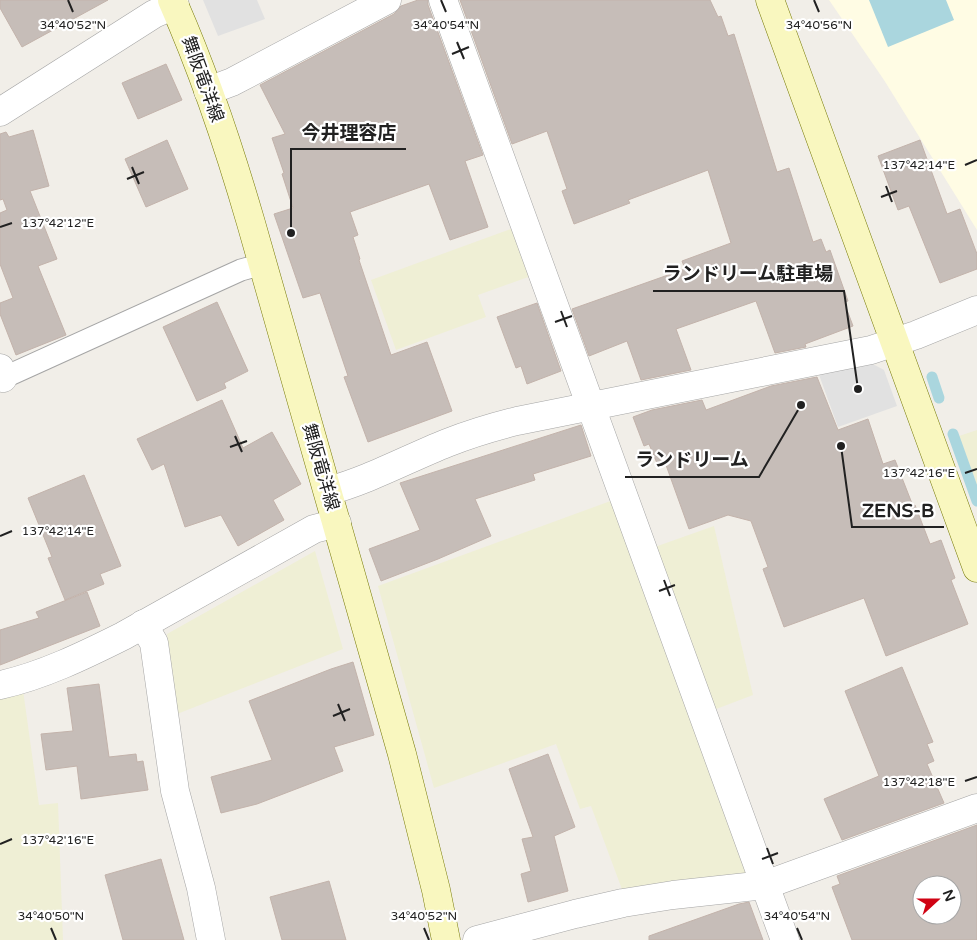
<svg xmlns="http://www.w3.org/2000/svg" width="977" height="940" viewBox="0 0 977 940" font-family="'Varela Round','Noto Sans JP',sans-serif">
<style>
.education{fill:#fffce4}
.farmland{fill:#efefd5}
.parking{fill:#e1e1e1}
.water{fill:#aad6de}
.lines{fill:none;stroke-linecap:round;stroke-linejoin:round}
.stream{stroke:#aad6de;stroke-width:11}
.building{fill:#c6bdb8;stroke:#c3b3ab;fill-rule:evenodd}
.lane-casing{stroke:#a5a5a5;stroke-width:23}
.street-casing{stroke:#a5a5a5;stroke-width:29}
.secondary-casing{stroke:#777a07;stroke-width:29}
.lane{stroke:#fff;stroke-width:21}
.street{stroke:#fff;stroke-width:28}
.secondary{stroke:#f9f7bf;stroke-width:28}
.ticks{fill:none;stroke:#212121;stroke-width:2}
.labels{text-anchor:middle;stroke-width:4.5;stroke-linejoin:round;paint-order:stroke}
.street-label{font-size:18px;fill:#212121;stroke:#fff}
.ticks-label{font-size:12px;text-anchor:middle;fill:#212121;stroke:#fff;stroke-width:4.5;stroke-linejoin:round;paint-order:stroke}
.leader{fill:none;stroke:#212121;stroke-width:2}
.callout-dot{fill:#212121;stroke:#fff;stroke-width:2}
.callout-label{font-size:19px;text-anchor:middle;font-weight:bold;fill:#212121;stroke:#fff;stroke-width:4.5;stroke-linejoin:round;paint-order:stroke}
</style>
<rect width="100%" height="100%" fill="#f1eee8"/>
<polygon class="education" points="829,0 977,0 977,230 884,80"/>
<g class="farmland">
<polygon points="516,227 534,275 478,295 486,317 396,350 371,280"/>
<polygon points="977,430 977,485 959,436"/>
<polygon points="616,499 749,867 744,876 623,892 591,806 580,809 556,744 434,788 378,586"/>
<polygon points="714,526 753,695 711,711 652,548"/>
<polygon points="315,551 343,649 177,714 167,634"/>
<polygon points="23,690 39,805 58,803 63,940 0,940 0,696"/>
</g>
<g class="parking">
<polygon points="203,0 257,0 265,19 218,36"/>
<polygon points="869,362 884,370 897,406 838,427 818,372"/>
</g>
<polygon class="water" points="869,0 946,0 954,20 888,47"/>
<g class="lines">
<g class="stream">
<polyline points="932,377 939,398"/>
<polyline points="953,434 977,501"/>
</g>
</g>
<g class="building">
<polygon points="0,0 108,0 22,47 0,8"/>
<polygon points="418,0 428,0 428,5 483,155 465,161 488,227 450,240 429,184 350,212 358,235 353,237 360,259 359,260 391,355 427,342 452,411 368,442 344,377 348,376 320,293 303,298 274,214 293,208 282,174 284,173 272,138 285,134 260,85 394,14 401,6"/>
<polygon points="460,0 710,0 718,17 721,16 728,36 734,34 777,172 789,168 813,242 821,239 826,252 830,250 848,301 844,302 853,326 805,344 806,347 775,353 756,301 676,329 691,370 641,380 627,341 589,356 572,309 685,269 682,261 731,243 708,170 628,200 630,203 574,224 562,191 567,189 547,131 512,144"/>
<polygon points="166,64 182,100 138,119 122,83"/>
<polygon points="33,130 49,186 30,191 57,259 38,266 66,335 16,355 0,314 0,303 13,298 0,264 0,213 7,210 3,199 0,200 0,134 6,132 9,137"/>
<polygon points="167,140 188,189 146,207 125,159"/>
<polygon points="920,140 947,214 960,209 977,254 977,269 940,283 909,206 898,210 878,156"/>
<polygon points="217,302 248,371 224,383 226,388 197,401 163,327"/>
<polygon points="537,303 561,371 527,384 521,366 516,368 497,317"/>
<polygon points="817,377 838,430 868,419 883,464 895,460 913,506 915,505 930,544 941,540 955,578 951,580 968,624 886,656 864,598 784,627 763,569 768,567 751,521 728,515 689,529 666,465 659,468 649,444 644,446 633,417 652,410 702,400 706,410 771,386"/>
<polygon points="222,400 243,448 272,432 301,484 273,500 284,520 238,546 221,515 185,527 164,464 152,470 137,439"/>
<polygon points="581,425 591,456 533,474 535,480 475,499 491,536 438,559 381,581 369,549 420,530 400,483"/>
<polygon points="84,475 121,566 100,574 104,584 65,600 48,558 52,557 28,498"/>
<polygon points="87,592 100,626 0,665 0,630 39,618 36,612"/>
<polygon points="353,662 374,735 334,747 343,771 257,804 221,813 211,777 272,760 249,701 331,669"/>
<polygon points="902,667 933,742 927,744 934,761 927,764 944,803 842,840 824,799 879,776 845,691"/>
<polygon points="99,684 109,757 136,754 137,762 143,761 148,790 81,799 77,766 46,770 41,734 73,731 67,688"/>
<polygon points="548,754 575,827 554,836 568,891 528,902 521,874 531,871 522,839 533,837 509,769"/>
<path d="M 977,825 L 977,940 L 852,940 L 832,887 L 840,884 L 837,876 ZM 922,885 L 952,885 L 952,915 L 922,915 Z"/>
<polygon points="161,859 184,940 123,940 105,875"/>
<polygon points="329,881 346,940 282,940 270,897"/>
<polygon points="749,902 763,940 649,940 649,936 739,904"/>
</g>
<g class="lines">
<g class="lane-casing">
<polyline id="lane" points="3,378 241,270 263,264"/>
</g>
<g class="street-casing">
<g id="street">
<polyline points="443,0 785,940"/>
<polyline points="208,91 232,82 387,0"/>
<polyline points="0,112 154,14 175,5"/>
<polyline points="0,368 3,378"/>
<path d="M 328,491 C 369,480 407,459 447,443 C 470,434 493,427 517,421 L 871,350 L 916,335 L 977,310"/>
<polyline points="143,624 154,643 175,791 201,888 211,940"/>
<path d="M 0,685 C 42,676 85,655 123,636 L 314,529 L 337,523"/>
<polyline points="477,940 575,914 623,903 673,895 765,885 977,808"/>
</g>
</g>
<g class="secondary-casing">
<g id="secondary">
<path d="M 172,0 C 204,72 229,147 251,223 L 402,754 L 436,890 L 446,940"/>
<polyline points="770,0 977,568"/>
</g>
</g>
<use href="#lane" class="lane"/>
<use href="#street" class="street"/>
<use href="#secondary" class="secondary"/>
</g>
<path class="ticks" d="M 68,0 L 73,12M 441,0 L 446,12M 814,0 L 819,12M 457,42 L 464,59M 452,54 L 469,47M 965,165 L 977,160M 132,167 L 139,184M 127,179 L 144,172M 886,186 L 892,202M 881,197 L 897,191M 0,227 L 12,223M 561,311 L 567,327M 555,322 L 572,316M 235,436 L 242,452M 230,447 L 247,441M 965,473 L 977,469M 0,536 L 12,531M 664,580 L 670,596M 659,591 L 675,585M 338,704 L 345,721M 333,716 L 350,709M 965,781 L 977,777M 0,844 L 12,839M 767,848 L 773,864M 762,859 L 778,853M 51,928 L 56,940M 424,928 L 429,940M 797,928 L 802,940"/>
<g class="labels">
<g class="street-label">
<text transform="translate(203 79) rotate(70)" y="6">舞阪竜洋線</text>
<text transform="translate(321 467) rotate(74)" y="6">舞阪竜洋線</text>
</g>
</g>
<g class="ticks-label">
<text x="73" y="29">34°40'52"N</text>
<text x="446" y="29">34°40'54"N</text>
<text x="819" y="29">34°40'56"N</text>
<text x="919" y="169">137°42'14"E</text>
<text x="58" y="227">137°42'12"E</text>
<text x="919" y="477">137°42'16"E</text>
<text x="58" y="535">137°42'14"E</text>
<text x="919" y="786">137°42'18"E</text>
<text x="58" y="844">137°42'16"E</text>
<text x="51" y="920">34°40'50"N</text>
<text x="424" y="920">34°40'52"N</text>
<text x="797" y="920">34°40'54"N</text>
</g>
<path class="leader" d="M291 233L291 149H406M858 389L844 291H653M801 405L759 477H625M841 446L852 527H944"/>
<g class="callout-dot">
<circle cx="291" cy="233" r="5"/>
<circle cx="858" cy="389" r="5"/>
<circle cx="801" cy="405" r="5"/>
<circle cx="841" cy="446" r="5"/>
</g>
<g class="callout-label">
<text x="349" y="139">今井理容店</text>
<text x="748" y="280">ランドリーム駐車場</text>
<text x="692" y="466">ランドリーム</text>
<text x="898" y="517">ZENS-B</text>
</g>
<g transform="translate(937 900) rotate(69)"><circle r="24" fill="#ffffff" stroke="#a6a6a6"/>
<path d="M0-4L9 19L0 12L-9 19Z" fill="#d00314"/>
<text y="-8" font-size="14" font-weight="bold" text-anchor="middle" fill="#212121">N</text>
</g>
</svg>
